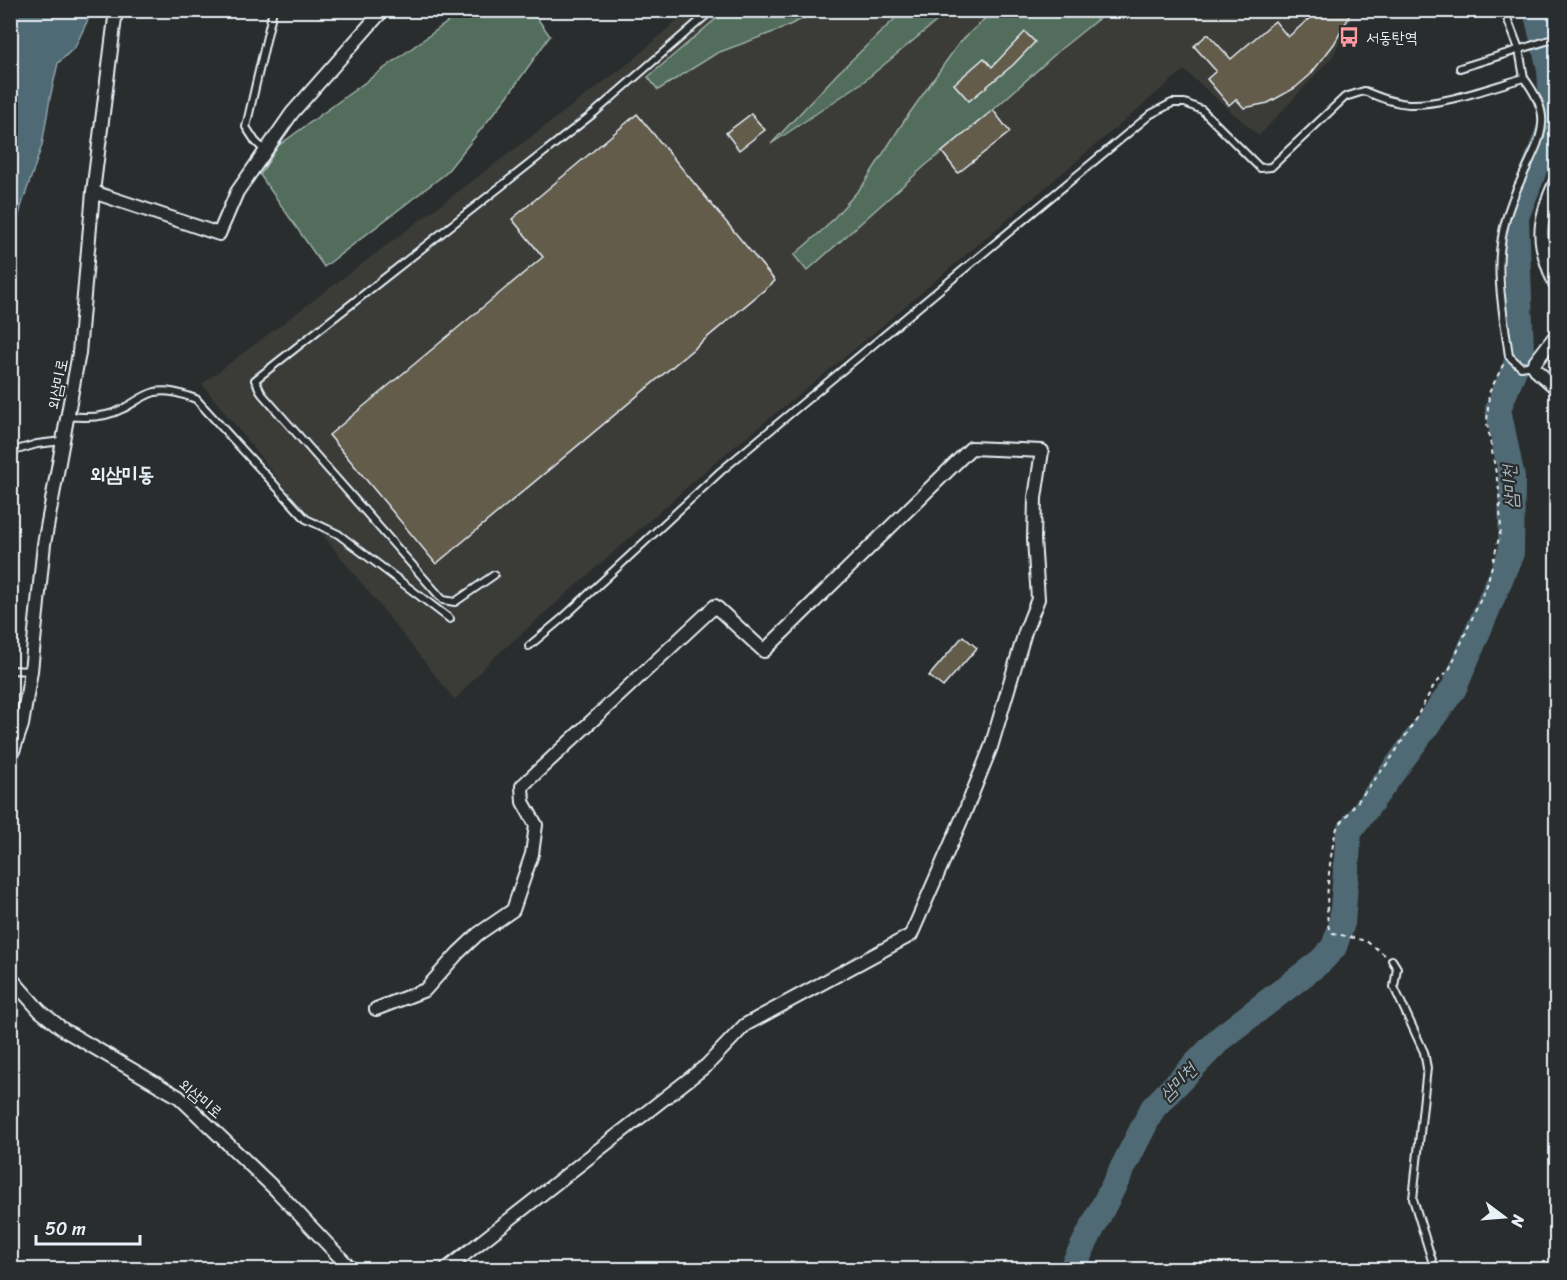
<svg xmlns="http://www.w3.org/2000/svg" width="1567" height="1280" viewBox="0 0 1567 1280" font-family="Sriracha,'Poor Story',sans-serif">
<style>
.built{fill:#3b3b37}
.green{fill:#526d5c;stroke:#9dafaa;stroke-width:1.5}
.water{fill:#4f6a74;stroke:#8ca0a9;stroke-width:1.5}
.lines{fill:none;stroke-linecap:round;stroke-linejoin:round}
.river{stroke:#4f6a74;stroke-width:26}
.building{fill:#645c4c;stroke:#e8f1f8;stroke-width:1.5}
.service-casing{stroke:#e8f1f8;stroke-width:10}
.minor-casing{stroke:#e8f1f8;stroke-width:16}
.path{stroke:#e8f1f8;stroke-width:2;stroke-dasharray:4.5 4.5;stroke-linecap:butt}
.service{stroke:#2a2d2e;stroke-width:6}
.minor{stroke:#2a2d2e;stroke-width:12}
.labels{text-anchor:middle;stroke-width:4.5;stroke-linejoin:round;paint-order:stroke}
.poi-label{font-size:16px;fill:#e8f1f8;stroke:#2a2d2e;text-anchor:start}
.street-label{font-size:16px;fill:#e8f1f8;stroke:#2a2d2e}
.water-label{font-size:18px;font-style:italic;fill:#abbbc3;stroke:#2a2d2e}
.quarter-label{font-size:20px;font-weight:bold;fill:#e8f1f8;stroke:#2a2d2e}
</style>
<rect width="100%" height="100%" fill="#2a2d2e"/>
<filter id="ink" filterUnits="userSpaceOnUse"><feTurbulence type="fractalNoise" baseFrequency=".0167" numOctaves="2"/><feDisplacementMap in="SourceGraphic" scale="12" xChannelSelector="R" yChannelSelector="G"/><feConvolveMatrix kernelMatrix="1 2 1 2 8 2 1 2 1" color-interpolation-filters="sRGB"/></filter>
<g filter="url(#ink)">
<polygon class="built" points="1356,10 1333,56 1259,136 1184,70 843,359 718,460 487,664 455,700 202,384 633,60 687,11"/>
<g class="green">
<polygon points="464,10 532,11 550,36 507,97 445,174 324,267 260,175 278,146"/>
<polygon points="904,10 949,11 863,82 771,144 838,73"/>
<polygon points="725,11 819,11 779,30 717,53 658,90 648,77"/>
<polygon points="993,11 1108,11 1062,48 993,110 926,165 807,271 794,255 826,227 863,185 902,124 959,43"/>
</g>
<polygon class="water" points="11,10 92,11 75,47 58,63 50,98 42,145 21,207 11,248"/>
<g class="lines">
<g class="river">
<polyline points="1339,932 1342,923 1349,832 1454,688 1511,553 1512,478 1498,409 1521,352 1516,217 1553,120 1550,69 1536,10"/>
<polyline points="1071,1270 1153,1108 1222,1037 1321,961 1334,947 1337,938"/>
</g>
</g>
<g class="building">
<polygon points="1319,10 1350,10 1348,19 1334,44 1310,75 1295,88 1268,103 1244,108 1236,99 1229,105 1207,79 1216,71 1194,46 1208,34 1231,59 1275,21 1288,37"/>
<polygon points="1025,32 1035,42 1013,65 969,101 954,84 984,58 992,67"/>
<polygon points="993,110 1010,132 958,173 942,152"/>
<polygon points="637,114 775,281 436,564 329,435 543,257 512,219"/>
<polygon points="751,114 765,130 739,150 726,133"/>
<polygon points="963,636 977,648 943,687 929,676"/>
</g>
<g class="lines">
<g class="service-casing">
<g id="service">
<polyline points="1460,68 1556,38"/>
<path d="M 1524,78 C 1533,90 1544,108 1542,124 C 1541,139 1533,154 1527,167 C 1516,190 1506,212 1502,237 C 1495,275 1504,317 1509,356 L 1521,367 L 1533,365"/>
<polyline points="265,151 255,141 246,127 273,10"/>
<path d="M 67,416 C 85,418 106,418 122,409 C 133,404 143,395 155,392 C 169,389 184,395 196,399 L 306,519 L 338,534 L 450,619"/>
<polyline points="10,452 37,444 62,441"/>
<polyline points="494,575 455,602 443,600 262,394 255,380 594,113 712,10"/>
<path d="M 529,646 L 565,616 L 721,471 L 1151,114 L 1172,103 L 1185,103 L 1202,110 L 1260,168 L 1271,167 L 1345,97 L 1364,91 C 1379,97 1393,103 1409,104 C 1445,105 1488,88 1524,78 L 1519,49 L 1504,10"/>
<polyline points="10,670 31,671"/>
<polyline points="1392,960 1397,968 1394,987 1424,1052 1427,1068 1413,1199 1435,1270"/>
</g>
</g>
<g class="minor-casing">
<g id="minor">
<path d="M 1556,181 C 1536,224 1537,244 1556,286"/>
<polyline points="93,192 219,234 237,192 292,113 383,10"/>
<polyline points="1556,335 1533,365 1538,372 1556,388"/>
<polyline points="10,760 22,725 31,671 44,544 79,353 93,192 116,10"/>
<polyline points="10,977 40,1011 64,1030 179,1097 276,1190 352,1270"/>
<polyline points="376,1009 425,990 458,953 478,934 513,910 532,854 536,825 523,802 522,786 715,606 764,651 971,448 1042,451 1035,498 1034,539 1038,599 1025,632 991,747 964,814 911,935 745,1025 707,1065 445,1270"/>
</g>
</g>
<path class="path" d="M 1385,955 L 1366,941 L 1333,933 L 1329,929 C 1324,908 1330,849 1337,828 L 1390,760 L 1410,729 L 1433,687 L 1450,668 L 1487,585 L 1501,530 L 1499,490 L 1487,423 L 1489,393 L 1504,363"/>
<use href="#service" class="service"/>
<use href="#minor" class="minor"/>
</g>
</g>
<defs>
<g id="bus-bare" transform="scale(1.62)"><path d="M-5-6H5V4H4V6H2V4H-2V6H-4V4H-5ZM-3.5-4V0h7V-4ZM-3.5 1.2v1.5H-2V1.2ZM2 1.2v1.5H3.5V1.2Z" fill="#ff9aa2" stroke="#2a2d2e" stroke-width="2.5" paint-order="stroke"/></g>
</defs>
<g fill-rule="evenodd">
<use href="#bus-bare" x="1349" y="37"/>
</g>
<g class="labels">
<g class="poi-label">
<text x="1366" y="43">서동탄역</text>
</g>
<g class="street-label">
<text transform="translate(57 384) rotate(-79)" y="6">외삼미로</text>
<text transform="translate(201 1098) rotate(40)" y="6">외삼미로</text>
</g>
<g class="water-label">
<text transform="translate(1510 487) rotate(-94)" y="6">삼미천</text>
<text transform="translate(1178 1082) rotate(-46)" y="6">삼미천</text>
</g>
<g class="quarter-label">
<text x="122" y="481">외삼미동</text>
</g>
</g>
<rect width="1567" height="1280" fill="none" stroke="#2a2d2e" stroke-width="36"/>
<rect x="18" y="18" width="1531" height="1244" fill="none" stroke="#e8f1f8" stroke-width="2" filter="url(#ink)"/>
<g transform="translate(1504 1217) rotate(106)" stroke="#2a2d2e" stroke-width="4.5" paint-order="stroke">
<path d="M0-4.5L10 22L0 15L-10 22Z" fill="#e8f1f8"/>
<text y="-9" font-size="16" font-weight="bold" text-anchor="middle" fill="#e8f1f8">N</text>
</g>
<path d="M36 1235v9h104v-9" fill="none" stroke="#e8f1f8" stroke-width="3"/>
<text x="45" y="1235" font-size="18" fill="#e8f1f8" stroke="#2a2d2e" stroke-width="4.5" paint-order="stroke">50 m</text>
</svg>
